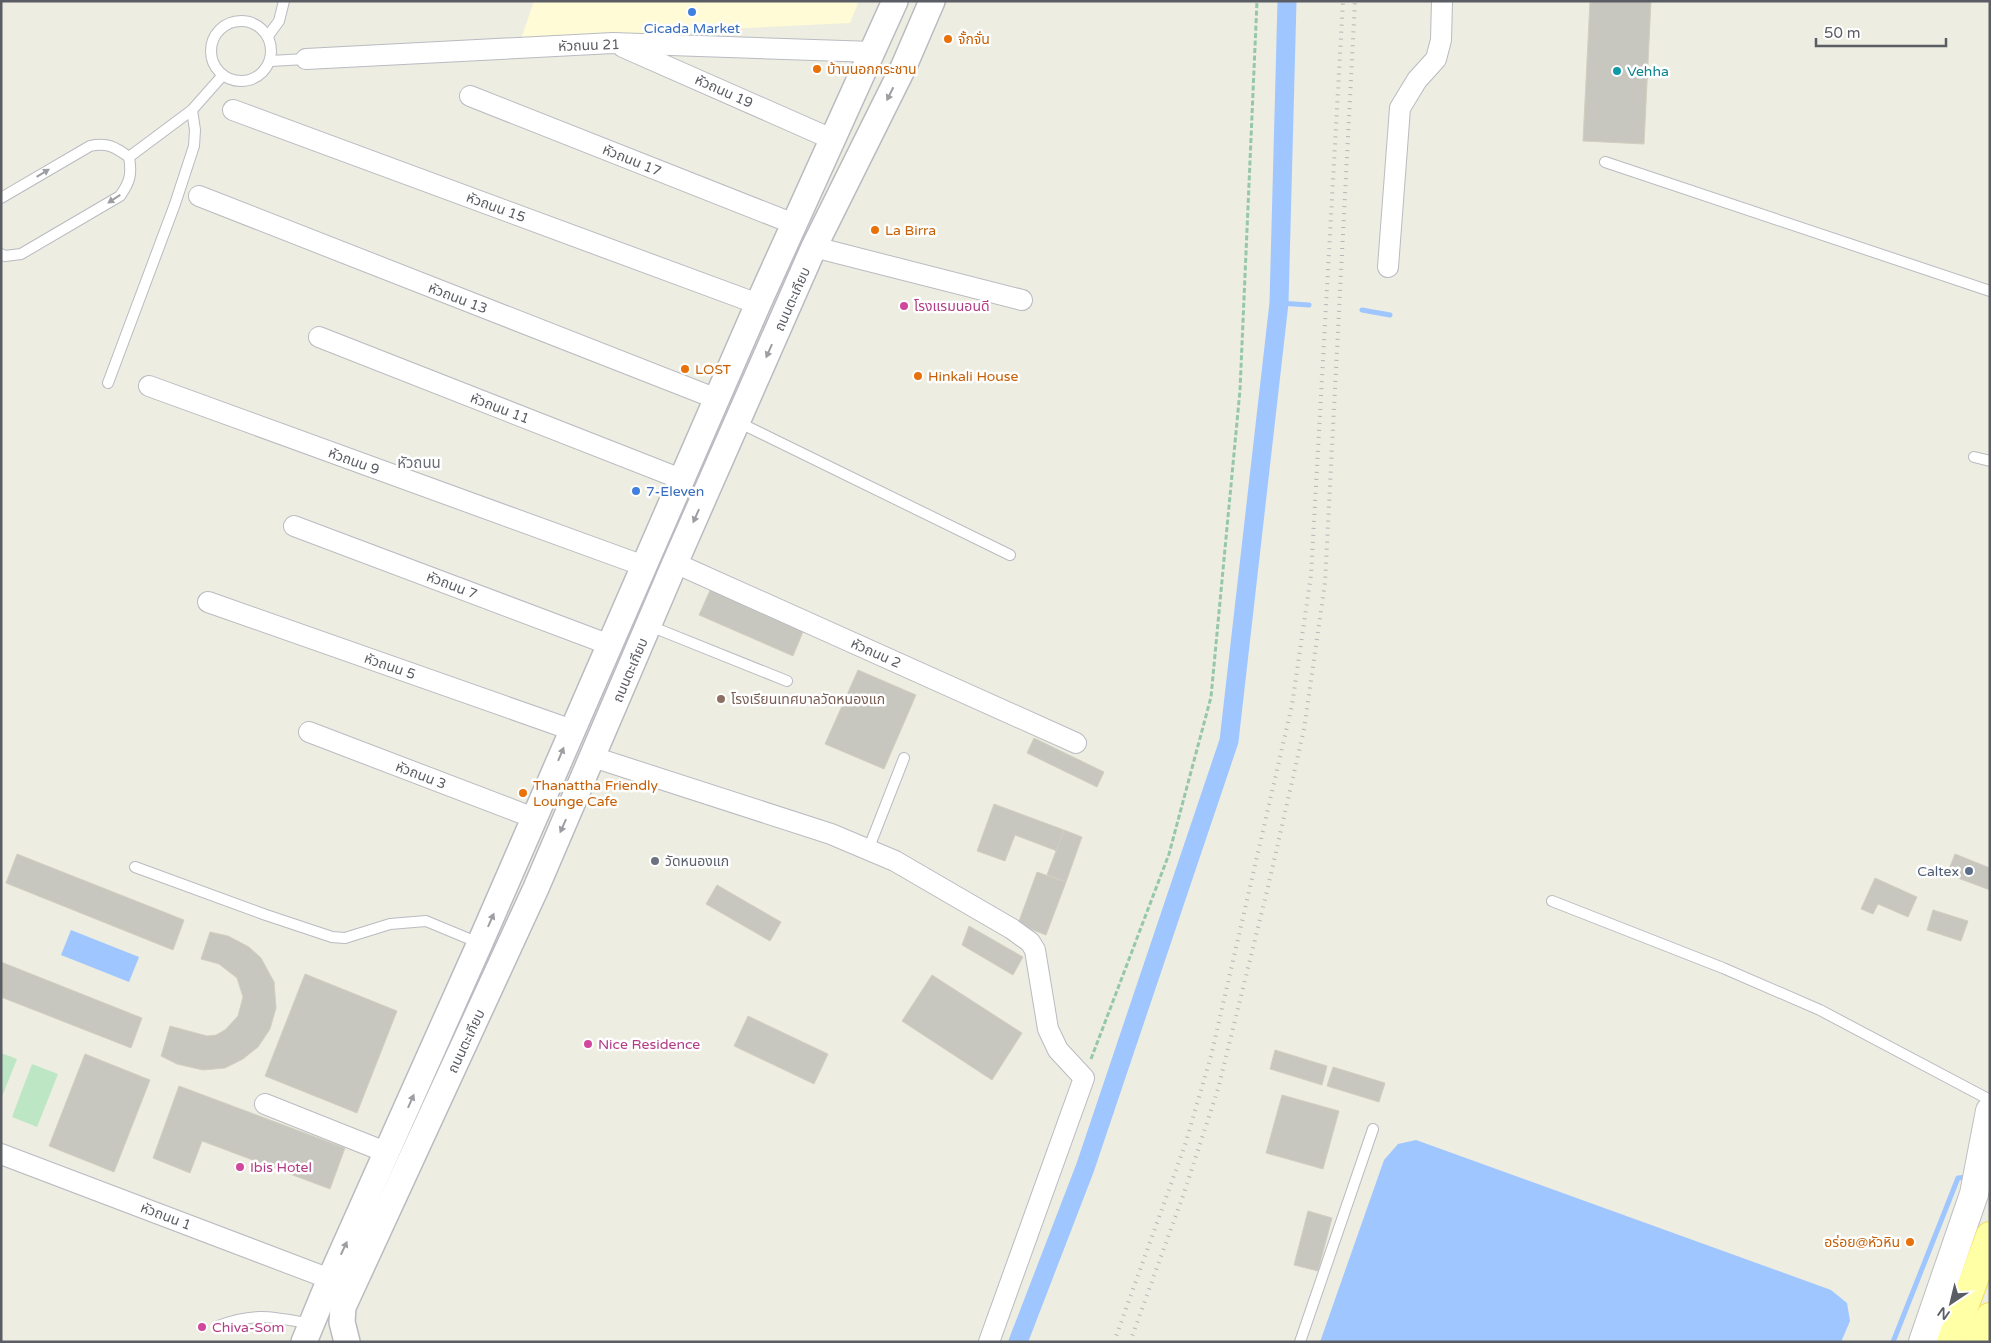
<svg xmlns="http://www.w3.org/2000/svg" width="1991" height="1343" viewBox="0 0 1991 1343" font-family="'Varela Round','Noto Sans Thai',sans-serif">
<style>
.commercial{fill:#fefbd6}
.green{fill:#bde6c4}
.water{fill:#a0c6ff}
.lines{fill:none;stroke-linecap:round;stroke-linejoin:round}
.stream{stroke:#a0c6ff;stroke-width:5}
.canal{stroke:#a0c6ff;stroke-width:19}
.building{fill:#c8c7bf;stroke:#d2cfc0}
.service-casing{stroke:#b9bbc1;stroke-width:12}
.minor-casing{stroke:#b9bbc1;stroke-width:22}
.tertiary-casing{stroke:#b9bbc1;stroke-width:28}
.secondary-casing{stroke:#bcbec6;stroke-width:30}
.primary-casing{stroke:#f4e054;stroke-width:30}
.path{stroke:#96c7ab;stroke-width:3;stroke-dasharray:5 2.5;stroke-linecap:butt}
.service{stroke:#fff;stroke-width:10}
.minor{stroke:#fff;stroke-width:20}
.tertiary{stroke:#fff;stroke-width:25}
.secondary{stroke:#fff;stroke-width:28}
.primary{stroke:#ffffa5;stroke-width:28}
.rail{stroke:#b5b6b6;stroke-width:4;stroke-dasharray:1 6;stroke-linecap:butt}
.oneway{fill:#9c9ea1}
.shop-dot{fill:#3f7fe0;stroke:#fff;stroke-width:2}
.food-dot{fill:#e8710a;stroke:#fff;stroke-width:2}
.culture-dot{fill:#0f9aa8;stroke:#fff;stroke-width:2}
.hotel-dot{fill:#d1479c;stroke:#fff;stroke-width:2}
.education-dot{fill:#8d6e63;stroke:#fff;stroke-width:2}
.worship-dot{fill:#6b7280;stroke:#fff;stroke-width:2}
.service-dot{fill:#5c6f8a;stroke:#fff;stroke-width:2}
.labels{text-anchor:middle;stroke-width:5;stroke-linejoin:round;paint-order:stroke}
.shop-label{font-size:14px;fill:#366cbe;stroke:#fff}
.food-label{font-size:14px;fill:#c56008;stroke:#fff;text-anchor:start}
.street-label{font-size:14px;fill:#5a5d63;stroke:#fff}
.culture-label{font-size:14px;fill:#0d838f;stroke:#fff;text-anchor:start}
.hotel-label{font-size:14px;fill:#b23c85;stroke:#fff;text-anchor:start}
.education-label{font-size:14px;fill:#785e54;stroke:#fff;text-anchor:start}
.worship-label{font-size:14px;fill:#5b616d;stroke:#fff;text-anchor:start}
.service-label{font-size:14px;fill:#4e5e75;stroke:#fff;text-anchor:end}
.neighbourhood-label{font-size:15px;fill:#6b6e75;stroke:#fff}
</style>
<rect width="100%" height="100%" fill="#edede2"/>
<polygon class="commercial" points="534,1 859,1 850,23 521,39"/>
<g class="green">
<polygon points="1,1053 17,1059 1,1099"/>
<polygon points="32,1064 58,1074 37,1127 12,1117"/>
</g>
<g class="water">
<polygon points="71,930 139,957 129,982 61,955"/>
<polygon points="1416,1140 1831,1290 1847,1303 1850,1321 1841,1342 1320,1342 1384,1160 1398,1144"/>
</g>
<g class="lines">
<g class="stream">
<polyline points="1279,303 1309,305"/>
<polyline points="1362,310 1390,315"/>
<polyline points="1893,1342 1958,1178 1969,1177"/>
</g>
<polyline class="canal" points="1018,1342 1085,1168 1229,741 1279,303 1287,1"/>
</g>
<g class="building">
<polygon points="1590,1 1651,1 1644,144 1583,141"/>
<polygon points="712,586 805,627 793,656 699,615"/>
<polygon points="858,670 916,695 884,769 825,744"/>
<polygon points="1034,738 1104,772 1097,787 1027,753"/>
<polygon points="994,804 1064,830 1057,851 1015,835 1005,861 977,851"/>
<polygon points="1064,830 1082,837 1066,882 1047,875"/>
<polygon points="17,854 184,920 173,950 6,883"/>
<polygon points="1955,854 1990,868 1990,890 1947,874"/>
<polygon points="1037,872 1066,882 1046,935 1018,924"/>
<polygon points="1875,878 1917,897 1908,917 1878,904 1873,914 1861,909"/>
<polygon points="717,885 781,922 770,941 706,904"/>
<polygon points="1933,910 1968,921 1961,941 1927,930"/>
<polygon points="969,926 1023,957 1013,975 962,945"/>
<polygon points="210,932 228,936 249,947 261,958 274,982 276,1008 270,1029 258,1047 243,1059 225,1068 203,1070 177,1064 161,1056 170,1026 207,1036 216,1035 225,1030 238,1016 243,997 237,978 219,964 201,959"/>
<polygon points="1,962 142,1018 131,1048 1,997"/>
<polygon points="305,974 397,1011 357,1113 265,1076"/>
<polygon points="932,975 1022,1033 992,1080 902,1021"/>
<polygon points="748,1016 828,1054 814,1084 734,1046"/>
<polygon points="1275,1050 1327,1066 1322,1085 1270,1069"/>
<polygon points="85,1054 150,1080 114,1172 49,1146"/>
<polygon points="1333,1067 1385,1083 1379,1102 1327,1086"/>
<polygon points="179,1086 345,1148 330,1189 202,1141 190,1173 153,1158"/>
<polygon points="1282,1095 1339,1111 1323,1169 1266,1153"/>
<polygon points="1308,1211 1332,1218 1318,1271 1294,1265"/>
</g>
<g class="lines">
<g class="service-casing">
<g id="service">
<circle cx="241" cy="51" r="30"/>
<polyline points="268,36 279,21 284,1"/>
<polyline points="270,61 306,59"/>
<polyline points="129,157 192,110 223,75"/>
<polyline points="1605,162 1990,291"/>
<path d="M 1,198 L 90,146 C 107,142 115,147 129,157 C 132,174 130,182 120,196 L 21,254 L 5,256 L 1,254"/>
<polyline points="108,383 175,204 194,146 195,130 192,110"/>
<polyline points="738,422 1010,555"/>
<polyline points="1974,457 1990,461"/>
<polyline points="650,626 787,681"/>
<polyline points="868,850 904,758"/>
<polyline points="135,867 266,915 332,937 345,938 390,924 426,921 479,943"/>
<polyline points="1552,901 1723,968 1820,1010 1990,1100"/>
<path d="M 218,1326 C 255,1312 273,1317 311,1324"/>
<polyline points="1300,1342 1373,1129"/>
</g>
</g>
<g class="minor-casing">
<g id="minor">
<polyline points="623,47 834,140"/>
<polyline points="306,59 613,43 873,52"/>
<polyline points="470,96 794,224"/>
<polyline points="233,110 758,304"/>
<polyline points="199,196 717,399"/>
<polyline points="814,247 1022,300"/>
<polyline points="1388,267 1400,108 1417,80 1436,59 1441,40 1442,1"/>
<polyline points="319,337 681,479"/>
<polyline points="149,386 644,566"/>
<polyline points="294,526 610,645"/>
<polyline points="675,563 1076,743"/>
<polyline points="208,602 572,730"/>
<polyline points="309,732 534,818"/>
<polyline points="593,757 831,834 895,861 1012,929 1030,942 1035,950 1048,1029 1058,1050 1084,1078 989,1342"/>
<polyline points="265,1104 388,1153"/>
<polyline points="1,1154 330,1279"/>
</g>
</g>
<g class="tertiary-casing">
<g id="tertiary">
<polyline points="304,1342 330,1279 480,943 758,304 895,1"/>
<polyline points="347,1342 342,1322 343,1307 536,888 675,563 814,247 904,66 932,1"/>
</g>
</g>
<g class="secondary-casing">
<polyline id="secondary" points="1923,1342 1974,1194 1990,1111"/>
</g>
<g class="primary-casing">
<g id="primary">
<polyline points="1951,1342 1990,1236"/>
<polyline points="1980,1342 1990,1317"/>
</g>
</g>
<polyline class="path" points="1091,1059 1169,854 1211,697 1240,390 1257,1"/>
<use href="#service" class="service"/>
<use href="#minor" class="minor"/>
<use href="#tertiary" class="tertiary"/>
<use href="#secondary" class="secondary"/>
<use href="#primary" class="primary"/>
<g class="rail">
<polyline points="1114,1342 1185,1145 1211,1056 1292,705 1311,575 1343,1"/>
<polyline points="1130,1342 1184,1193 1218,1089 1268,887 1304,729 1325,583 1355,1"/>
</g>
</g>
<defs><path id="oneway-solid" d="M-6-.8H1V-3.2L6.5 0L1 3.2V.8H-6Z" transform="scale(1.25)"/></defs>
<g class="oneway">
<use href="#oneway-solid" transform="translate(890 94) rotate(116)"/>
<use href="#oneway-solid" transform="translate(43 173) rotate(-31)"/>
<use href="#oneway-solid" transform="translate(114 199) rotate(147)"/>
<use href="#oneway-solid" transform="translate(769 351) rotate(114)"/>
<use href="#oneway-solid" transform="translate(696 516) rotate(114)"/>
<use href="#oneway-solid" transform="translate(561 754) rotate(-67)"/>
<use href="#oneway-solid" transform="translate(563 826) rotate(114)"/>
<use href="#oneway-solid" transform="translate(491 920) rotate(-66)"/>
<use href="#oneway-solid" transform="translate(411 1101) rotate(-66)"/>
<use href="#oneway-solid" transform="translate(344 1248) rotate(-65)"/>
</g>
<g class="shop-dot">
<circle cx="692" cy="12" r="5"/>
<circle cx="636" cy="491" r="5"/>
</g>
<g class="food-dot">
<circle cx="948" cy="39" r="5"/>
<circle cx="817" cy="69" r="5"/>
<circle cx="875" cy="230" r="5"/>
<circle cx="685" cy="369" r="5"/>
<circle cx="918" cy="376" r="5"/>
<circle cx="523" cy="793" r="5"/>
<circle cx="1910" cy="1242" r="5"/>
</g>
<circle class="culture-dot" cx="1617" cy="71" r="5"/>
<g class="hotel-dot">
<circle cx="904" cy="306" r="5"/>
<circle cx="588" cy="1044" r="5"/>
<circle cx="240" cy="1167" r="5"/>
<circle cx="202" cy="1327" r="5"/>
</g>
<circle class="education-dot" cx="721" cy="699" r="5"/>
<circle class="worship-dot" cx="655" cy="861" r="5"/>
<circle class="service-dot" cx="1969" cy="871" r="5"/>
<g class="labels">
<g class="shop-label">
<text x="692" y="33">Cicada Market</text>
<text x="646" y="496" text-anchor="start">7-Eleven</text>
</g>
<g class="food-label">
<text x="958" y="44">จั้กจั่น</text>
<text x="827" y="74">บ้านนอกกระชาน</text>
<text x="885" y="235">La Birra</text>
<text x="695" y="374">LOST</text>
<text x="928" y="381">Hinkali House</text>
<text x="533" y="790">Thanattha Friendly<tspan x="533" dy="16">Lounge Cafe</tspan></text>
<text x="1900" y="1247" text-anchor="end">อร่อย@หัวหิน</text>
</g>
<g class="street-label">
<text transform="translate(589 45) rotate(-2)" y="5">หัวถนน 21</text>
<text transform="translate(724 91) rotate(24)" y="5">หัวถนน 19</text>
<text transform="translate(632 160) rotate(22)" y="5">หัวถนน 17</text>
<text transform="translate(496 207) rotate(20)" y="5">หัวถนน 15</text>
<text transform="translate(458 298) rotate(21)" y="5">หัวถนน 13</text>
<text transform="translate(792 299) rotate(-66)" y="5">ถนนตะเกียบ</text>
<text transform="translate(500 408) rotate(21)" y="5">หัวถนน 11</text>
<text transform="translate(354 461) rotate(20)" y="5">หัวถนน 9</text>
<text transform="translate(452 585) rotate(21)" y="5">หัวถนน 7</text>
<text transform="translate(876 653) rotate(24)" y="5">หัวถนน 2</text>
<text transform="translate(390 666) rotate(19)" y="5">หัวถนน 5</text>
<text transform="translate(630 670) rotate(-67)" y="5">ถนนตะเกียบ</text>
<text transform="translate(421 775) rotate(21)" y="5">หัวถนน 3</text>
<text transform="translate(466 1041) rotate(-65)" y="5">ถนนตะเกียบ</text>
<text transform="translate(166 1216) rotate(21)" y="5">หัวถนน 1</text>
</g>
<g class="culture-label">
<text x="1627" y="76">Vehha</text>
</g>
<g class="hotel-label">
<text x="914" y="311">โรงแรมนอนดี</text>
<text x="598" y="1049">Nice Residence</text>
<text x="250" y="1172">Ibis Hotel</text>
<text x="212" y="1332">Chiva-Som</text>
</g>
<g class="education-label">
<text x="731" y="704">โรงเรียนเทศบาลวัดหนองแก</text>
</g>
<g class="worship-label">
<text x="665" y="866">วัดหนองแก</text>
</g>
<g class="service-label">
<text x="1959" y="876">Caltex</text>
</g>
<g class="neighbourhood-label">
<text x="419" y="468">หัวถนน</text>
</g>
</g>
<rect width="1991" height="1343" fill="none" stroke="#5a5d63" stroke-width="5"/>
<g transform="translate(1951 1303) rotate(215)" stroke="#ffffff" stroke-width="4" paint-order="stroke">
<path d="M0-4L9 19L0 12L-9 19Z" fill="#5a5d63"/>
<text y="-8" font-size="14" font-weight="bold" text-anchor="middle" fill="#5a5d63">N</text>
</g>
<path d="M1816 38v8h130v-8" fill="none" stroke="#5a5d63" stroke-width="2.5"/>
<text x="1824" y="38" font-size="15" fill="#5a5d63" stroke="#ffffff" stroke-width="4" paint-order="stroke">50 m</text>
</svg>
